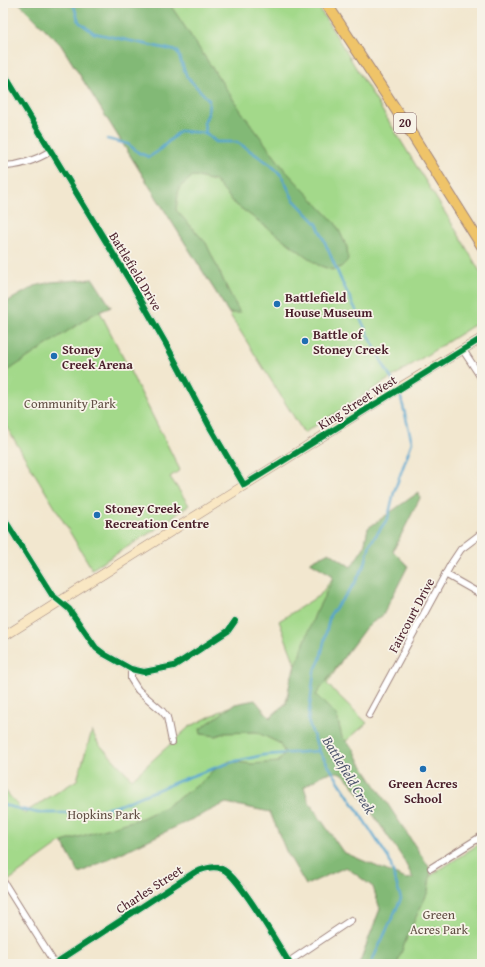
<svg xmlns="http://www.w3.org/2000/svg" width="485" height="967" viewBox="0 0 485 967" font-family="'Gentium Book Plus',serif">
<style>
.green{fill:#a3d98a;stroke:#767c5a}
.forest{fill:#82b976;stroke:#666c50;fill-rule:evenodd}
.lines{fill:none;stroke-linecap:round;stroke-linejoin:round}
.stream{stroke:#55a5cf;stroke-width:2.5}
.street-casing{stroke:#9e837d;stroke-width:8}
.secondary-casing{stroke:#9e837d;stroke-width:10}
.primary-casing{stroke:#9e837d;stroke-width:12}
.street{stroke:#fff;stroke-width:6}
.secondary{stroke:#f9e7c3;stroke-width:9}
.primary{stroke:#efc469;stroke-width:10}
.cycleway-casing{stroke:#f7f3e8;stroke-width:8}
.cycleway{stroke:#00873e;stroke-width:6}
.poi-dot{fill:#1f6fb2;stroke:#f7f3e8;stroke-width:1.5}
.labels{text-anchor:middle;stroke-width:3.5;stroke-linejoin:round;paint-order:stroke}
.shield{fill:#f7f3e8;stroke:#7e5f64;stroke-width:1}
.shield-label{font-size:12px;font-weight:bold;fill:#4a1f2b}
.street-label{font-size:13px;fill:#4a1f2b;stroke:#f7f3e8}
.poi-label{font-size:13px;font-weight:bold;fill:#4a1f2b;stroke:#f7f3e8;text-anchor:start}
.park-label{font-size:13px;fill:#604e43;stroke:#f7f3e8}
.water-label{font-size:14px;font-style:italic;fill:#4e556d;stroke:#f7f3e8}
</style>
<rect width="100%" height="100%" fill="#f7f3e8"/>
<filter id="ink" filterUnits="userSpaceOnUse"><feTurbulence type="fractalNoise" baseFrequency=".025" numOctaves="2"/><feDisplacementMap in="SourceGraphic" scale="8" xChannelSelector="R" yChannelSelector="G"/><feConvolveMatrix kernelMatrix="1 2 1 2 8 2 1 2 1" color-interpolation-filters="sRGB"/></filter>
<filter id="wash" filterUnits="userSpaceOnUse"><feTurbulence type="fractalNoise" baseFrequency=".012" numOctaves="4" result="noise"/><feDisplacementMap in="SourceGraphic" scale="16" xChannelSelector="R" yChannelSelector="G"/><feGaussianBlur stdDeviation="0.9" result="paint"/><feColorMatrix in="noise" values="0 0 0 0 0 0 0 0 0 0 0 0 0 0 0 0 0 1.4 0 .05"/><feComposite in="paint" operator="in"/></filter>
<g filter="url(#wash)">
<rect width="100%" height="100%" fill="#f2e7cf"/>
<g class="green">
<polygon points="19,3 316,3 457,232 482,275 482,320 304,433 61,45"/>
<polygon points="88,288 180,470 170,477 189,505 161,526 92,569 3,421 3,332"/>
<polygon points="339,570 393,578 327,684 367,723 300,781 277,774 79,873 62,842 8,881 3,872 3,788 24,813 77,780 92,731 98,743 132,779 189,727 231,706 270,717 285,704 295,664 279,621 320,595"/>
<polygon points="482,842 482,964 359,964 380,909"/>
</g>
<g class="forest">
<polygon points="19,3 169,3 241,111 284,169 336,224 347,247 348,260 341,267 332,270 318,265 235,204 215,181 193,176 179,188 176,210 206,243 227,288 240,313 229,313 61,45"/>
<polygon points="93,279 111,307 92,315 3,374 3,304 35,286 51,282"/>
<path d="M 419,492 L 420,498 L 393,551 L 408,566 L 383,615 L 366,627 L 316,695 L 337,716 L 342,737 L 354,749 L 360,762 L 431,870 L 428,892 L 409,932 L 397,964 L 359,964 L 380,909 L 373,887 L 346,867 L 306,885 L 286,851 L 270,812 L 226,803 L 79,873 L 62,842 L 142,818 L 165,807 L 202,782 L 212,771 L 230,761 L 252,764 L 278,762 L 285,753 L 279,743 L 256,732 L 224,733 L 216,736 L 201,734 L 200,729 L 235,704 L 255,700 L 270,718 L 287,703 L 290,681 L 315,614 L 332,581 L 332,575 L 310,562 L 329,552 L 351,567 L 364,547 L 368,528 ZM 337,772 L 343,774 L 353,785 L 402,857 L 413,878 L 406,879 L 343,852 L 309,802 L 304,787 L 324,774 Z"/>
</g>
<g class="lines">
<g class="stream">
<polyline points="73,3 79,22 94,33 177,51 187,77 209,100 208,114 204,123 206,133 216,142 237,142 271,165 282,176 293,199 317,224 342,282 383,364 394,383"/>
<polyline points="107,139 128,144 139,153 149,157 157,152 180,131 206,133"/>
<polyline points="3,805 38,813 85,813 117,806 189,777 232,762 264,755 319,751"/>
<polyline points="374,964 372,961 401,899 389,859 319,751 308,721 314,672 320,660 330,615 353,586 365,564 370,544 388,518 394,492 412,442 401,398 398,393"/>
</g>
</g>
</g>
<g filter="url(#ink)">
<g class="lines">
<g class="street-casing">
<g id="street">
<polyline points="3,72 134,288 166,344 211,429 244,485"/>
<path d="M 3,166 C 21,166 36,160 51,151"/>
<polyline points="463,350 482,379"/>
<polyline points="3,517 52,595 69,609 96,648 104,654 131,669 144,672 174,666 228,631 235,621"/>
<polyline points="445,574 482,595"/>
<polyline points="131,669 131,679 138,690 162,711 167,717 172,742"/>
<polyline points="369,715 451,564 461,549 482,533"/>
<polyline points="431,868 482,836"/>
<polyline points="3,881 55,964"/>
<polyline points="287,963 351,920"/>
<path d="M 54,964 L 195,872 C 204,869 213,865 222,869 C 238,874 279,947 290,964"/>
</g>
</g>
<g class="secondary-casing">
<polyline id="secondary" points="3,637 404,385 482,338"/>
</g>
<g class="primary-casing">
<polyline id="primary" points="326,3 408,128 482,246"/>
</g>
<use href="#street" class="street"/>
<use href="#secondary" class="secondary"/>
<use href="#primary" class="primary"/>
<g class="cycleway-casing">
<g id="cycleway">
<polyline points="3,72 134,288 166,344 211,429 244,485 482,338"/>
<polyline points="3,517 52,595 69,609 96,648 104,654 131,669 144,672 174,666 228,631 235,621"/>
<path d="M 54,964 L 195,872 C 204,869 213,865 222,869 C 238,874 279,947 290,964"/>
</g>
</g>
<use href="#cycleway" class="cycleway"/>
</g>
</g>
<g class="poi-dot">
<circle cx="277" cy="304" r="4"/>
<circle cx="305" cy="341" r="4"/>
<circle cx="54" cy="356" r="4"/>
<circle cx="97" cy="515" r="4"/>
<circle cx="423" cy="769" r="4"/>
</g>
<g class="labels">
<rect class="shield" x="394" y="113" width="22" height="20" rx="3"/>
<g class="shield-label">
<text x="405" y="127">20</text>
</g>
<g class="street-label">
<text transform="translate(136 271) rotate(59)" y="5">Battlefield Drive</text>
<text transform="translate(357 402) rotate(-32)" y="5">King Street West</text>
<text transform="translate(411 615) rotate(-62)" y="5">Faircourt Drive</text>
<text transform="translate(149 889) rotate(-33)" y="5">Charles Street</text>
</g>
<g class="poi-label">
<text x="285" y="302">Battlefield<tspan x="285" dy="15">House Museum</tspan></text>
<text x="313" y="339">Battle of<tspan x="313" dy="15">Stoney Creek</tspan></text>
<text x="62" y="354">Stoney<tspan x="62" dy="15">Creek Arena</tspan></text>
<text x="105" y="513">Stoney Creek<tspan x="105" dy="15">Recreation Centre</tspan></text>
<text x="423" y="788" text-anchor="middle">Green Acres<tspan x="423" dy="15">School</tspan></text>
</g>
<g class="park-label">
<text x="70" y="408">Community Park</text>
<text x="104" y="819">Hopkins Park</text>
<text x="439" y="919">Green<tspan x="439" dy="15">Acres Park</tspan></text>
</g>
<g class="water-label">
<text transform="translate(349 775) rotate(59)" y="5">Battlefield Creek</text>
</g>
</g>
<rect width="485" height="967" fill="none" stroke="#f7f3e8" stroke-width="16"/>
</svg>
